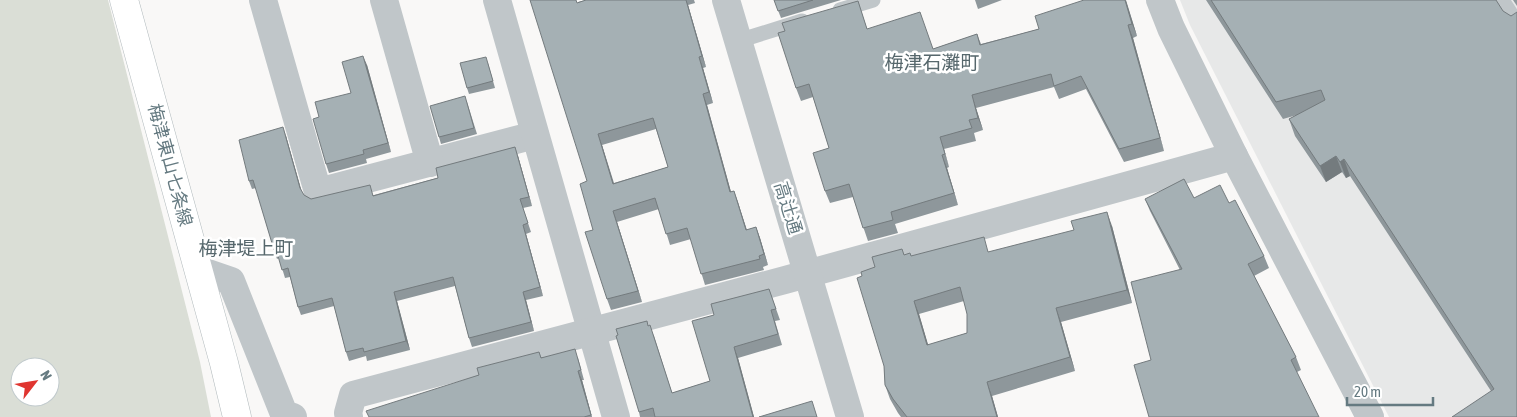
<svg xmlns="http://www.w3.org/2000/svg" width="1517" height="417" viewBox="0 0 1517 417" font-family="'Asap Condensed','Noto Sans JP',sans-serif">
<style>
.built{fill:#e7e8e8}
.green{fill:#daded6;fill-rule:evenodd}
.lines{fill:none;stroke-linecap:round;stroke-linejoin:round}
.secondary-casing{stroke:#b0b9bc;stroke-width:29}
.service{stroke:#c0c6c9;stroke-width:15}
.minor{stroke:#c0c6c9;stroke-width:28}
.tertiary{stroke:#c0c6c9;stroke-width:28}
.secondary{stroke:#fff;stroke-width:28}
.wall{fill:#8e979b;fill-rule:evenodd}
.shaded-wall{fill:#747b7e}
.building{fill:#a5b0b4;stroke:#747b7e;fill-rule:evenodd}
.labels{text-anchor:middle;stroke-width:5;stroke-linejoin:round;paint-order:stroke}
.street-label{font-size:18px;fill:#657a81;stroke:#fff}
.neighbourhood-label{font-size:19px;fill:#56676c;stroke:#fff}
</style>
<rect width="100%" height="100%" fill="#f9f8f7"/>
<polygon class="built" points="1180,0 1517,0 1517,417 1389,417 1190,25"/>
<path class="green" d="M 0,0 L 108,0 L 200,362 L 211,417 L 0,417 ZM 20,367 L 50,367 L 50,397 L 20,397 Z"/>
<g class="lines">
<g class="secondary-casing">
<polyline id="secondary" points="124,0 224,363 237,417"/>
</g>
<g class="service">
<polyline points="1502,0 1517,23"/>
<polyline points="840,10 873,0"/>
<polyline points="738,41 802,21"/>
</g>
<g class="minor">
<polyline points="263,0 318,192 535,135"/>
<polyline points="384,0 430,163"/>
<polyline points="497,0 616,417"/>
<polyline points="1160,0 1171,28 1234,156 1370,417"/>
<polyline points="199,270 231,281 284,414 293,417"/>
<polyline points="349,417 348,413 353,395 785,280 1234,156"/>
</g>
<polyline class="tertiary" points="726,0 850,417"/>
<use href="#secondary" class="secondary"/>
</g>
<g class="wall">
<path d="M 586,0 L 694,0 L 695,3 L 688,5 L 706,67 L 703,68 L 713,103 L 707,105 L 731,192 L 734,191 L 747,230 L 756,227 L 760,238 L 768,265 L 763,267 L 764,270 L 705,285 L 691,239 L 670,245 L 659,209 L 617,222 L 642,302 L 611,310 L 607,299 L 593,230 L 587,181 L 578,2 ZM 656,129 L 668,167 L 614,183 L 602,145 Z"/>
<polygon points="774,0 841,0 781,18"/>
<polygon points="975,0 1002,0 978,9"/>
<polygon points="1126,0 1137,36 1133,38 1164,151 1124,162 1086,89 1059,99 1054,87 976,108 983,130 974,133 976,141 944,149 949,167 947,168 958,205 895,224 898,233 868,241 853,197 830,203 825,191 829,148 813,97 801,101 796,88 785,31 858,1 867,29 933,49 977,34 981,44 1039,29"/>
<polygon points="1206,0 1496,0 1517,417 1491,391 1350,176 1346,178 1342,172 1326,182 1295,136 1289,119 1297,115 1283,119"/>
<polygon points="1513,0 1517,0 1517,6"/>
<polygon points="488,63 495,88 469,94 467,88"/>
<polygon points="367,65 391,152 366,159 367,163 329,173 326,164 319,117 351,93"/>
<polygon points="467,102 477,134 441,144 439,137"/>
<polygon points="286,136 301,190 304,195 311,199 374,195 518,156 532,206 523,208 531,232 526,234 543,296 526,300 534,331 472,347 469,338 455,286 397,301 410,350 367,361 366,356 349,361 346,352 334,306 301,315 298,307 290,277 285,278 279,258 277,259 274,250 256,188 252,189 249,181"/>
<polygon points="1194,198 1229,203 1264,256 1269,268 1254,276 1296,357 1301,370 1297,372 1180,270 1150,211 1145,199"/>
<path d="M 1112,226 L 1132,303 L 1061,322 L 1075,371 L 992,396 L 998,417 L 901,417 L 898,413 L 890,399 L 885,385 L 884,366 L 862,276 L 875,267 L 904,255 L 911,256 L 990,252 ZM 964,301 L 967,314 L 967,333 L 928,345 L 919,314 Z"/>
<polygon points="769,289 780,320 775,321 782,345 738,358 754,417 640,417 639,412 649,326 654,336 672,393 710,381 714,315"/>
<polygon points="539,352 541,357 578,358 584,380 582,380 592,417 369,417"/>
</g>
<g class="shaded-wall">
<polygon points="686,0 688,5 706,67 702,56"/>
<polygon points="1125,0 1126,1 1137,36 1132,24"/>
<polygon points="1128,25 1133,38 1164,151 1160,138"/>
<polygon points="363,56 367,65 391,152 388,143"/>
<polygon points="699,57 703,68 713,103 709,92"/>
<polygon points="703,94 707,105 734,203 730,192"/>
<polygon points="972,95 976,108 983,130 978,118"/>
<polygon points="283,127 286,136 303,196 300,188"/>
<polygon points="598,134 602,145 617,195 613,184"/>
<polygon points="940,137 944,149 949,167 945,154"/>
<polygon points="515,147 518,156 532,206 529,197"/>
<polygon points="942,155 947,168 958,205 954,193"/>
<polygon points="1336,156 1342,172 1326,182 1320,166"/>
<polygon points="1344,159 1350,176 1346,178 1340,162"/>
<polygon points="734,191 738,202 750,241 746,230"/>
<polygon points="613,211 617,222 642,302 638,291"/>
<polygon points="1107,212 1112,226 1132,303 1127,290"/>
<polygon points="523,225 526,234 543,296 540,287"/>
<polygon points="756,227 760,238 768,265 764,254"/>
<polygon points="394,292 397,301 410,350 406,341"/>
<polygon points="523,292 526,300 534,331 531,322"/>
<polygon points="914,301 919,314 932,358 927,345"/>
<polygon points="1056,308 1061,322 1075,371 1070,357"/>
<polygon points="734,347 738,358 754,417 753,417"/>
<polygon points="578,371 582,380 592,417 591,415"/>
<polygon points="987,382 992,396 998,417 997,417"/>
</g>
<g class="building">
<path d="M 530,0 L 576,0 L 577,3 L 586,0 L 686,0 L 702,56 L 699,57 L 709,92 L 703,94 L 730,192 L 734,191 L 746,230 L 756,227 L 764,254 L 759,256 L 760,259 L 701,274 L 687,228 L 666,234 L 655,198 L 613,211 L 638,291 L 607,299 L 585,232 L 593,230 L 580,184 L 587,181 ZM 653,118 L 668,167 L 613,184 L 598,134 Z"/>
<polygon points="774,0 813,0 778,11"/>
<polygon points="1084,0 1125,0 1132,24 1128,25 1160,138 1119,149 1081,76 1054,86 1051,74 972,95 978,118 969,120 972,128 940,137 945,154 942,155 954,193 891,212 893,220 863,228 849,184 825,191 813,153 829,148 809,84 796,88 778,33 785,31 782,23 858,1 867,29 920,12 933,49 977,34 980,45 1039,29 1035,16"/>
<polygon points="1211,0 1496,0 1503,11 1511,16 1517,12 1517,417 1452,417 1494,389 1344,159 1340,162 1336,156 1320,166 1289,119 1325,100 1321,90 1276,102"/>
<polygon points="363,56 388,143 363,150 364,154 326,164 313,119 319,117 315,102 351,93 342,62"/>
<polygon points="486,57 493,81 467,88 460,63"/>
<polygon points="465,96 474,128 439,137 430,106"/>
<polygon points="283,127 300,188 304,195 311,199 370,185 373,196 438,178 436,168 515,147 529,197 520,199 528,223 523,225 540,287 523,292 531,322 469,338 453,277 394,292 406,341 364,352 363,348 346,352 332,298 298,307 288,268 282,270 276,249 274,250 253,180 249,181 239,140"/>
<polygon points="1184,179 1194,198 1220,185 1229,203 1235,200 1264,256 1248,264 1296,357 1291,360 1319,417 1149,417 1134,365 1151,360 1131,282 1182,269 1145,199"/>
<path d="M 1107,212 L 1127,290 L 1056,308 L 1070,357 L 987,382 L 997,417 L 907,417 L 893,399 L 885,385 L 884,366 L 857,278 L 862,276 L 861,272 L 875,267 L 872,257 L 902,249 L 904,255 L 910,253 L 911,256 L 984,237 L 988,252 L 1074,230 L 1071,221 ZM 960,287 L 967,314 L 967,333 L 927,345 L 914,301 Z"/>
<polygon points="769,289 776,309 771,310 778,334 734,347 753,417 655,417 653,408 639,412 616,336 618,335 616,329 647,321 648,326 650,325 672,393 710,381 692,321 714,315 711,304"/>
<polygon points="575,349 581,370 578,371 591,415 584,417 369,417 366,411 479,375 477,368 539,352 541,358"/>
<polygon points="812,401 817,417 759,417"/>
</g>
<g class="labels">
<g class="street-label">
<text transform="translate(170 165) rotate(75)" y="6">梅津東山七条線</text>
<text transform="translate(788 208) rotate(73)" y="6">高辻通</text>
</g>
<g class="neighbourhood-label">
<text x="932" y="69">梅津石灘町</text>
<text x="246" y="255">梅津堤上町</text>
</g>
</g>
<g transform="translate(35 382) rotate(59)"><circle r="24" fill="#ffffff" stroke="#c1cacd"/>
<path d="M0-4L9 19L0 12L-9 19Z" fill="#e03530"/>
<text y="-8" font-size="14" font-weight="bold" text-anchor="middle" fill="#657a81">N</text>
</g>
<path d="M1347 397v8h86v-8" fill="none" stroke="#657a81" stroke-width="2.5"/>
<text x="1354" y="397" font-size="15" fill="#657a81" stroke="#ffffff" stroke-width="4" paint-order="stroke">20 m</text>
</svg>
